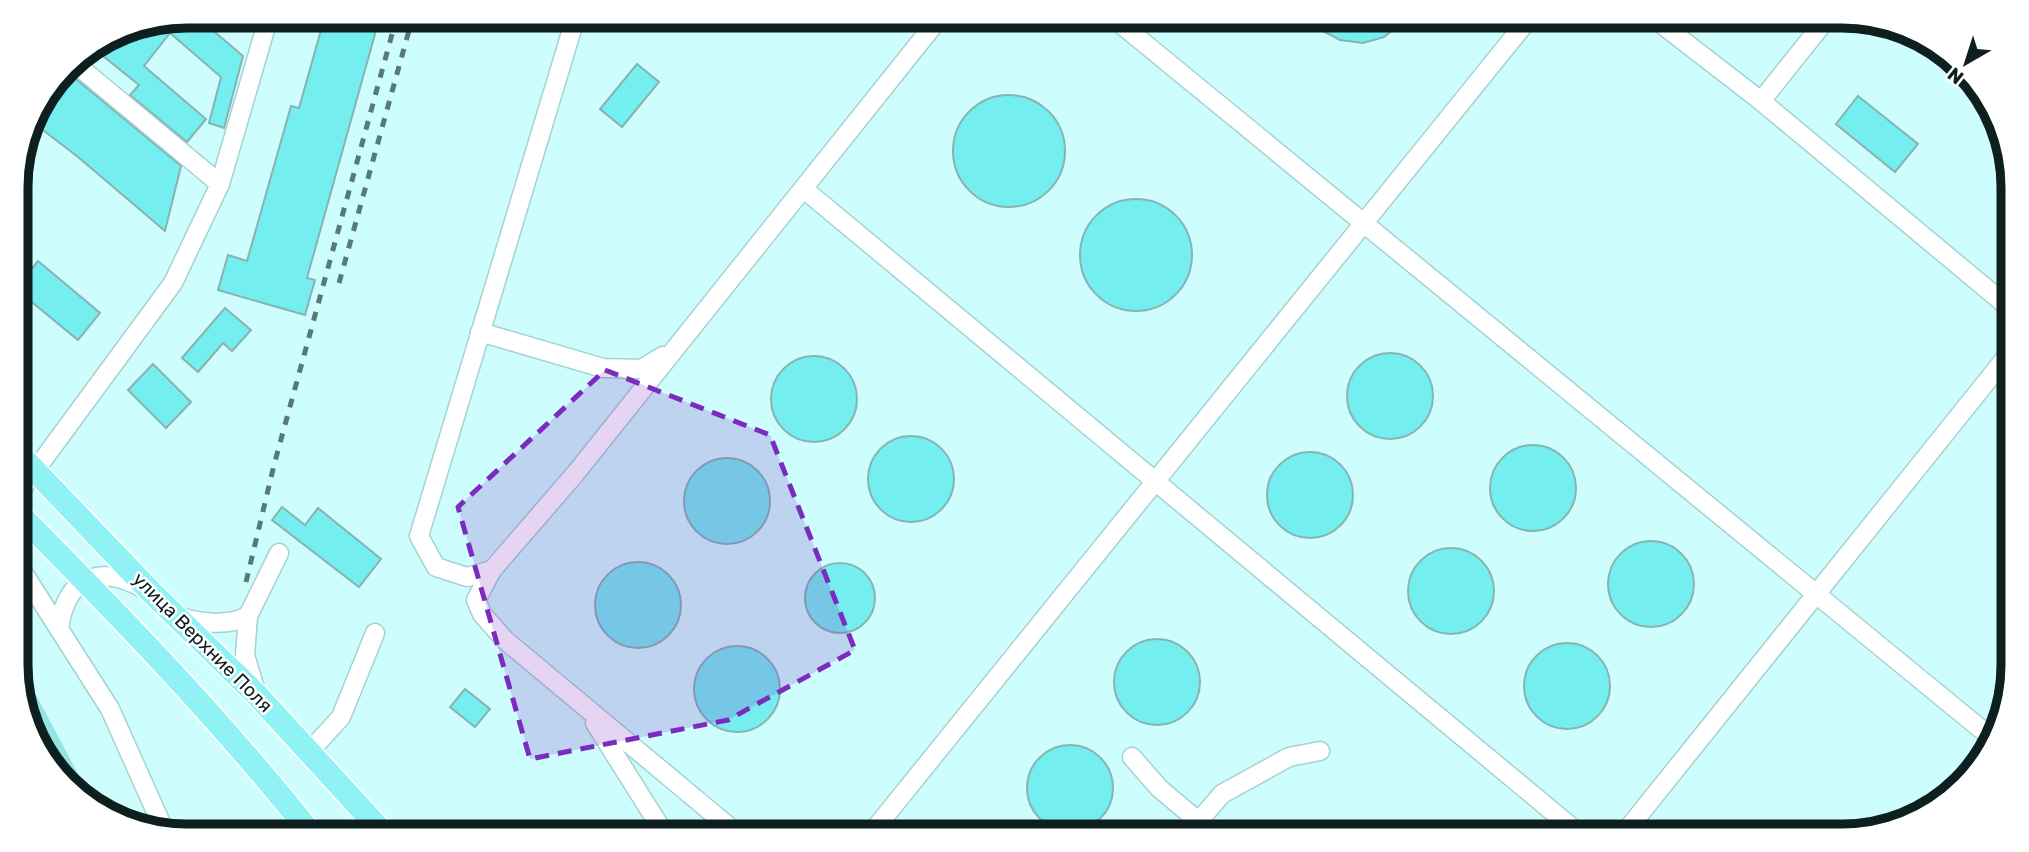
<svg xmlns="http://www.w3.org/2000/svg" width="2029" height="852" viewBox="0 0 2029 852" font-family="Rubik,sans-serif">
<style>
.green{fill:#94e4e4}
.building{fill:#75eeef;stroke:#86b3b3;stroke-width:2}
.lines{fill:none;stroke-linecap:round;stroke-linejoin:round}
.minor-casing{stroke:#a5d2d2;stroke-width:21}
.major-casing{stroke:#fff;stroke-width:26}
.minor{stroke:#fff;stroke-width:18}
.major{stroke:#90f2f4;stroke-width:23}
.rail{stroke:#5a7878;stroke-width:5;stroke-dasharray:9 9;stroke-linecap:butt}
.marked{fill:#7b2cbf;fill-opacity:0.2;stroke:#7b2cbf;stroke-width:5;stroke-dasharray:14 9;stroke-linejoin:round}
.labels{text-anchor:middle;stroke-width:5;stroke-linejoin:round;paint-order:stroke}
.street-label{font-size:19px;fill:#0d1f1f;stroke:#fff}
.rim{fill:none;stroke:#0d1f1f;stroke-width:9}
</style>
<rect width="100%" height="100%" fill="#cefdfd"/>
<polygon class="green" points="17,659 93,802 51,769 17,688"/>
<g class="building">
<polygon points="187,16 196,16 243,56 224,128 209,123 221,77 170,33 144,66 206,119 187,142 130,95 139,85 92,47 122,29"/>
<polygon points="325,16 380,16 307,278 315,280 305,315 218,290 228,255 247,261 291,106 299,108"/>
<polygon points="1310,16 1410,16 1384,37 1363,43 1340,40 1321,30"/>
<polygon points="637,64 659,82 622,127 600,109"/>
<polygon points="65,70 181,166 165,231 78,157 31,121 34,111"/>
<circle cx="1009" cy="151" r="56"/>
<polygon points="1858,96 1918,144 1895,172 1836,124"/>
<circle cx="1136" cy="255" r="56"/>
<polygon points="38,261 100,313 78,340 16,289"/>
<polygon points="225,308 251,330 232,351 223,343 198,372 182,358"/>
<circle cx="1390" cy="396" r="43"/>
<circle cx="814" cy="399" r="43"/>
<polygon points="153,364 191,402 166,428 128,390"/>
<circle cx="911" cy="479" r="43"/>
<circle cx="1533" cy="488" r="43"/>
<circle cx="1310" cy="495" r="43"/>
<circle cx="727" cy="501" r="43"/>
<polygon points="282,507 305,525 318,508 381,559 359,587 272,520"/>
<circle cx="1651" cy="584" r="43"/>
<circle cx="1451" cy="591" r="43"/>
<circle cx="638" cy="605" r="43"/>
<circle cx="840" cy="598" r="35"/>
<circle cx="1157" cy="682" r="43"/>
<circle cx="1567" cy="686" r="43"/>
<circle cx="737" cy="689" r="43"/>
<polygon points="465,689 490,709 475,727 450,707"/>
<circle cx="1070" cy="788" r="43"/>
</g>
<g class="lines">
<g class="minor-casing">
<g id="minor">
<polyline points="1111,16 1993,739"/>
<polyline points="1651,16 1761,101 2012,310"/>
<polyline points="72,61 220,184"/>
<polyline points="1761,101 1829,16"/>
<polyline points="805,190 1582,836"/>
<polyline points="480,332 603,368 641,369 663,356"/>
<polyline points="17,508 23,487 173,283 220,184 269,16"/>
<polyline points="17,563 110,709 165,832"/>
<polyline points="492,570 467,577 436,567 419,536 576,16"/>
<path d="M 173,614 C 193,623 228,627 248,616"/>
<path d="M 59,629 C 66,576 101,563 146,590"/>
<polyline points="257,695 245,655 248,616 279,553"/>
<polyline points="595,723 666,836"/>
<polyline points="310,751 341,717 375,633"/>
<polyline points="1132,757 1159,788 1198,821"/>
<polyline points="740,836 505,640 482,614 476,600 492,570 575,474 941,16"/>
<polyline points="869,836 1531,16"/>
<polyline points="1186,836 1222,794 1289,757 1320,751"/>
<polyline points="1622,836 2012,350"/>
</g>
</g>
<g class="major-casing">
<g id="major">
<polyline points="17,452 154,595 257,695 386,836"/>
<path d="M 17,512 C 120,616 222,721 313,836"/>
</g>
</g>
<use href="#minor" class="minor"/>
<use href="#major" class="major"/>
<g class="rail">
<polyline points="339,283 413,16"/>
<polyline points="246,582 274,465 397,16"/>
</g>
</g>
<path class="marked" d="M 605,370 L 770,435 L 855,650 L 728,720 L 530,759 L 458,507 Z"/>
<g class="labels">
<g class="street-label">
<text transform="translate(203 642) rotate(45)" y="7">улица Верхние Поля</text>
</g>
</g>
<path d="M0 0H2029V852H0ZM187 28H1842A159 159 0 0 1 2001 187V665A159 159 0 0 1 1842 824H187A159 159 0 0 1 28 665V187A159 159 0 0 1 187 28Z" fill="#fff" fill-rule="evenodd"/>
<path class="rim" d="M187 28H1842A159 159 0 0 1 2001 187V665A159 159 0 0 1 1842 824H187A159 159 0 0 1 28 665V187A159 159 0 0 1 187 28Z"/>
<g transform="translate(1966 63) rotate(219)" stroke="#ffffff" stroke-width="5" paint-order="stroke">
<path d="M0-5L12 26L0 18L-12 26Z" fill="#0d1f1f"/>
<text y="-10" font-size="19" font-weight="bold" text-anchor="middle" fill="#0d1f1f">N</text>
</g>
</svg>
